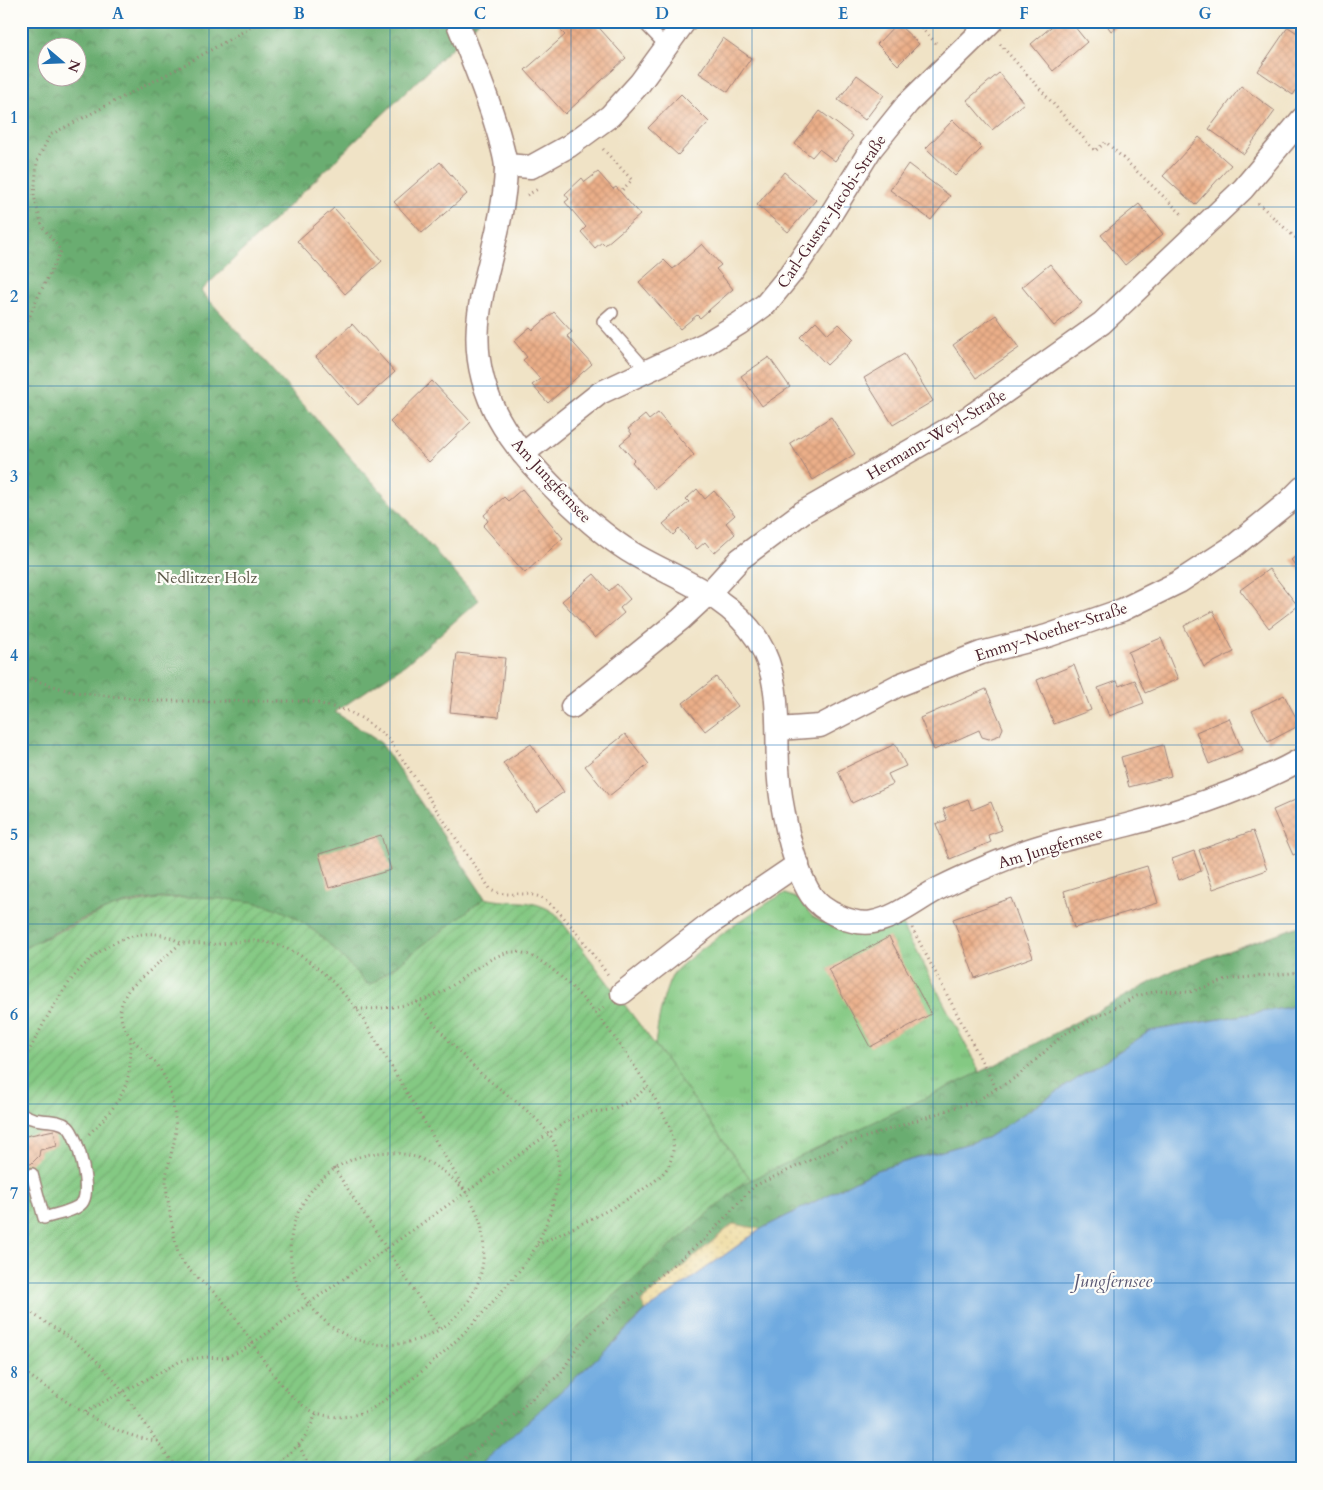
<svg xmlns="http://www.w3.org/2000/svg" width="1323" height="1490" viewBox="0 0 1323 1490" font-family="Cardo,serif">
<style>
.grass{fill:url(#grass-tufts);stroke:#677457}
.forest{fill:url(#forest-crowns);stroke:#5a664e;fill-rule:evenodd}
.sand{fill:url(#sand-dots);stroke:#9c7c64}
.garden{fill:url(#garden-furrows);stroke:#677457}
.water{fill:#70aae0;stroke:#5d6486}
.building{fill:url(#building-cross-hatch)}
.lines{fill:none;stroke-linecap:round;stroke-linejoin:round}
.service-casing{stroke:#9d8178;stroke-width:14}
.minor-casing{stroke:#9d8178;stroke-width:25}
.path{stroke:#9d8178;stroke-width:3;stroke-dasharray:1 4;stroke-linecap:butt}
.service{stroke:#fff;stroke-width:11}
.minor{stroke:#fff;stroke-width:22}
.grid{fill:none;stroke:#1f6fb2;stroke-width:1;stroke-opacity:0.55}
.labels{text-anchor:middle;stroke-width:4.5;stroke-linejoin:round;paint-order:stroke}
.street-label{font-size:16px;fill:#4a1f2b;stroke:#fdfcf7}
.park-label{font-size:16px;fill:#5e5a4a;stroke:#fdfcf7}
.water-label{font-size:18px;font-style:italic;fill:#595773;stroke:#fdfcf7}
.neatline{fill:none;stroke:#1f6fb2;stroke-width:2}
.grid-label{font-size:16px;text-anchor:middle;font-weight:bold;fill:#1f6fb2}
</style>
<defs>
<pattern id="grass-tufts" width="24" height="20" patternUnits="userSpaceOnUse" patternTransform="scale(1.25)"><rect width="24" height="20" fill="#84c983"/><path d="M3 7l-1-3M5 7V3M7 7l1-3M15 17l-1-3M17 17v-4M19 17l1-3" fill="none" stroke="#74ac71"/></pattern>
<pattern id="forest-crowns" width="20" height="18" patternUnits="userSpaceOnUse" patternTransform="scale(1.25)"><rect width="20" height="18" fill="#6bad71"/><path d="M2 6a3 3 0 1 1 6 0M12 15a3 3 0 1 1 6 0" fill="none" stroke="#5a8c5d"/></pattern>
<pattern id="sand-dots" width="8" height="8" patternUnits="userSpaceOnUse" patternTransform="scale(1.25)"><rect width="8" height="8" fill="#eeda9e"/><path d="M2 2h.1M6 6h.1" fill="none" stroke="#cebb88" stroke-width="1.8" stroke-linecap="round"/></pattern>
<pattern id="garden-furrows" width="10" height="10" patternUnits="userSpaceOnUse" patternTransform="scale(1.25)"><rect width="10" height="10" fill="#84c983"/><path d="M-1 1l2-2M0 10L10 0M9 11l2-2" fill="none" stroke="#74ac71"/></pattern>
<pattern id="building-cross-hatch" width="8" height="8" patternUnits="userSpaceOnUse" patternTransform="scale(1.25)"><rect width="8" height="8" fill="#ebaf89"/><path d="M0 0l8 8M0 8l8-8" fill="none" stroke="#cb9676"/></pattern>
</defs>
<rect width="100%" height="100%" fill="#fdfcf7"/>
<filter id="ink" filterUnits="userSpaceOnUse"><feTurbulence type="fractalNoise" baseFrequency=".02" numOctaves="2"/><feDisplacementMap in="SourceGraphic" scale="10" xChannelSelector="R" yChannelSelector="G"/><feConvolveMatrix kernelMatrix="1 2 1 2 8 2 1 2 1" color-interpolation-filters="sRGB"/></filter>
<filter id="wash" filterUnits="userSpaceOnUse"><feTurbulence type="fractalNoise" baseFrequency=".0096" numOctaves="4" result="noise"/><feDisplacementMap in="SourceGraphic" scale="20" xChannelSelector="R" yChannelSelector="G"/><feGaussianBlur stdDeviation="1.12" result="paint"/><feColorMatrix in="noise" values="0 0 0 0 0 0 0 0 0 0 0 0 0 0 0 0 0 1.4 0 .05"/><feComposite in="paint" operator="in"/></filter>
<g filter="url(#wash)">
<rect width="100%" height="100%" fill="#f0e3c6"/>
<path class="grass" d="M 785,894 L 798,899 L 813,917 L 834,927 L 868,934 L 902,923 L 982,1076 L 751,1180 L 655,1045 C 658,1023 662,995 673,974 C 678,964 774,895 785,894 Z"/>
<g class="forest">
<path d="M 21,21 L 479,21 L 201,291 L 479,600 L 406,664 L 335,712 L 381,743 L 485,898 L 369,986 L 341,956 L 221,899 C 186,896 145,896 111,908 C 81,918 52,934 24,948 L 21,939 ZM 48,48 L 78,48 L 78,78 L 48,78 Z"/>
<polygon points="1302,925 1302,1005 1150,1031 987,1138 877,1170 761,1229 646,1310 597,1358 476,1469 403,1469 509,1394 577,1328 742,1184 993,1066 1174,970"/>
</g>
<polygon class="sand" points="733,1224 761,1229 646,1311 641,1302"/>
<path class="garden" d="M 201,897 C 222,900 248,899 269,906 C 311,919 340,955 369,986 L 485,898 C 512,905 531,896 556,914 L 655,1045 L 751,1180 L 742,1184 L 577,1328 L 509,1394 L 403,1469 L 21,1469 L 21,939 L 24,948 L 112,907 L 158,899 Z"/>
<polygon class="water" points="1302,1005 1302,1469 476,1469 597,1358 646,1311 761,1229 877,1170 987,1138 1150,1031"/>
<g id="blocks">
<g class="building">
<polygon points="565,21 593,21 626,58 565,114 525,70 565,35 558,28"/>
<polygon points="1058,21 1070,21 1087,42 1053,71 1031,44"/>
<polygon points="1104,21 1126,21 1111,31"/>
<polygon points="897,23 919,44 898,65 877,44"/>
<polygon points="1288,27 1302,36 1302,82 1293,95 1258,71"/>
<polygon points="723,38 751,58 728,92 699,73"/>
<polygon points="999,73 1024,103 992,130 967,100"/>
<polygon points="857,75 884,95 865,120 838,100"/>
<polygon points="1241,86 1275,111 1244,154 1209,129"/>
<polygon points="681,94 709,122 678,155 648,128"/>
<polygon points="820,111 853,136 835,161 819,149 812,157 795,144"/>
<polygon points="953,120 982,148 955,176 926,148"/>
<polygon points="1199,137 1231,165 1195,205 1163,176"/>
<polygon points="440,162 467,194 422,233 394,202"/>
<polygon points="908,164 950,196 931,220 890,190"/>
<polygon points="598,172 613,189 616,187 640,215 605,245 602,242 595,248 581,232 586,227 565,202 569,199 565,194 582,178 585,182"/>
<polygon points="784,172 816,200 788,232 757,205"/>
<polygon points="1139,204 1163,234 1125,265 1101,235"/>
<polygon points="334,208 382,261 345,294 297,241"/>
<polygon points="702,244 721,265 716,269 733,289 700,318 697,315 680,329 639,282 664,260 673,269"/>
<polygon points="1050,264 1082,303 1054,326 1022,287"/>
<polygon points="554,312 572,332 567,336 592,364 548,403 532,385 540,379 523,360 527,357 514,341 530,327 533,330"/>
<polygon points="996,315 1019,348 976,378 953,345"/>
<polygon points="816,321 828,334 839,324 854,339 827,365 800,337"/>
<polygon points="352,324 395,372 358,405 316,357"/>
<polygon points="904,354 933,401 893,425 864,378"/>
<polygon points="769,357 790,387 762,406 741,376"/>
<polygon points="432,381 471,422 429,462 390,422"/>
<polygon points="658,413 694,455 655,489 632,462 634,460 620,444 632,434 628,429 645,415 649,420"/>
<polygon points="831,417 855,454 813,480 790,443"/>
<polygon points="522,489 563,538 525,573 483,526 488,521 484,515 504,497 508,501"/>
<polygon points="697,489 705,499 714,491 735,515 726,523 735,534 714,553 705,542 697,549 679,529 673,535 663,524 689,502 686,499"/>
<polygon points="1302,551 1302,573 1291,560"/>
<polygon points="1269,569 1298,606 1269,628 1240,590"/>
<polygon points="594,574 609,591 617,584 630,599 620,608 624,613 595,638 562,601"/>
<polygon points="1213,611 1234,652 1204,667 1184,626"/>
<polygon points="1161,638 1178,679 1145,693 1128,652"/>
<polygon points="457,653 505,658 499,717 450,712"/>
<polygon points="1074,665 1091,710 1054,724 1037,680"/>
<polygon points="716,677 738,706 705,731 683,703"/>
<polygon points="1135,680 1144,703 1109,716 1098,688 1117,681 1119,686"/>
<polygon points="986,689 1003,728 1000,735 989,739 982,737 979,730 934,750 920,718"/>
<polygon points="1284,695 1300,725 1268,742 1252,711"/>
<polygon points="1229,718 1242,750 1209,764 1196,732"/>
<polygon points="625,734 649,764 609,796 585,766"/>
<polygon points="531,744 564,792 536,811 503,763"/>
<polygon points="895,744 906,766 888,774 893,784 852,803 838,771"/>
<polygon points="1163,745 1171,776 1129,787 1121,757"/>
<polygon points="1302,797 1302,820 1300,821 1302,826 1302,851 1293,855 1273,810"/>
<polygon points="968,799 972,810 991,802 1002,830 988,835 991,842 950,859 936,824 947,820 943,809"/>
<polygon points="1253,831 1267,870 1213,889 1199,850"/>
<polygon points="381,835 391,870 329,888 319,854"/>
<polygon points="1194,851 1201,871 1179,880 1172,859"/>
<polygon points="1147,866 1158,903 1074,928 1064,891"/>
<polygon points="1011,898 1033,957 975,978 953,919"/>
<polygon points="889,937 931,1014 870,1047 828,969"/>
<polygon points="54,1130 57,1146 40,1150 39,1156 31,1164 21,1163 21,1137"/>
</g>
</g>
</g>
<g filter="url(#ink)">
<use href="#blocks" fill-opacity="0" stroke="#9d8178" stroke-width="1"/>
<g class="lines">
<g class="service-casing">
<g id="service">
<polyline points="642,21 667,47"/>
<polyline points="612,313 603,321 647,371"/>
<path d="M 21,1113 C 37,1125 54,1116 68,1127 C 78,1136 92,1192 82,1203 C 74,1212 55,1214 44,1218 L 32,1174"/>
</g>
</g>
<g class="minor-casing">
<g id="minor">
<path d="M 457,21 C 472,60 489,98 500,139 C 502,148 506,159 506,169 C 503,262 448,326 499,419 C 523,463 593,531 637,556 C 679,580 729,596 757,639 C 782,679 776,723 778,768 C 780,803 792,866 811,895 C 822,912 854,926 873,922 C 899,917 919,898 942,887 C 968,874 995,863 1021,853 C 1055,840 1092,834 1127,825 C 1185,810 1250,788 1302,759"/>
<polyline points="506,165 531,167 569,146 610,116 640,83 685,21"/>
<polyline points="523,454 600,393 707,343 740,323 766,304 793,271 823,227 871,149 908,103 992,21"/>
<polyline points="572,707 681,619 709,593 740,559 803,512 971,416 1102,323 1243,189 1302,119"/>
<polyline points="778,729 820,726 899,685 981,653 1047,636 1122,610 1179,582 1234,546 1287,503 1302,488"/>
<polyline points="622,993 714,921 798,864"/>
</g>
</g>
<g class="path">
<polyline points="914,21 937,44"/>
<polyline points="1000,44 1095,151 1106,142 1183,215"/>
<polyline points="603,149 632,180 620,192"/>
<polyline points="527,195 538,189"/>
<polyline points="1258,203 1302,244"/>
<polyline points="21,339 35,303 61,251 42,226 34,196 37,161 50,135 177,69 262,21"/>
<path d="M 21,676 L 73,692 L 158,701 L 309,701 L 348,711 L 363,719 L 388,738 L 491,890 C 506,898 521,891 537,896 C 559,903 594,957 609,976"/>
<polyline points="912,928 997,1090"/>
<path d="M 417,1002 C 435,1025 454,1047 475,1068 C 496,1089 549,1120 556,1148 C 564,1176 550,1219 537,1244 C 528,1262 514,1277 501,1292 C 470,1329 437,1361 398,1390 C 386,1399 375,1409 361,1413 C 347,1418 331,1418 317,1413 C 278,1399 248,1328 219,1297 C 207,1285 189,1273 180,1258 C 176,1252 166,1193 166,1183 C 166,1161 179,1141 175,1118 C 173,1105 171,1088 164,1076 C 148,1045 102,1031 129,989 L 181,943 C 193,943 207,945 219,944 C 231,943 242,940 254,941 C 300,943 329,977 357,1009 L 466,1192 C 473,1204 480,1216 482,1230 C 500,1332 372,1387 310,1305 C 240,1214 372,1087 466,1192"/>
<path d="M 357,1009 C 385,1009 413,1006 438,994 C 462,982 492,950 517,952 C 566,956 652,1085 670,1128 C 675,1140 674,1153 669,1165 C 658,1190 564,1232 537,1245"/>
<polyline points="595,1014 604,1007"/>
<path d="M 21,1066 C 47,1019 73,954 129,937 C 148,931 164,933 181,943"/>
<path d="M 89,1134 C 121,1102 134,1084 130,1037"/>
<polyline points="334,1168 440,1330"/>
<path d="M 21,1304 C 41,1322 66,1333 86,1351 C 115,1376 135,1410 157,1441 C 106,1435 63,1398 21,1370"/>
<polyline points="21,1337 25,1373"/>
<polyline points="85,1412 181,1361 204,1357 224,1358 243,1350 561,1125 575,1118 592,1112 610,1110 632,1100 647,1087"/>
<polyline points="157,1441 176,1469"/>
<polyline points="299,1446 311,1469"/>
<path d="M 273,1469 C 280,1460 288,1455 296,1447 C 307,1438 311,1426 316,1413"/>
<polyline points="454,1469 561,1373 576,1349 598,1326 707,1237 754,1186 848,1143 978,1100 1018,1076 1063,1035 1137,996 1156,991 1190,992 1230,979 1302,972"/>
</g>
<use href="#service" class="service"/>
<use href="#minor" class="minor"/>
</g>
</g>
<path class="grid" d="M 209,21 L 209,1469M 390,21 L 390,1469M 571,21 L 571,1469M 752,21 L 752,1469M 933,21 L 933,1469M 1114,21 L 1114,1469M 21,207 L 1302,207M 21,386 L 1302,386M 21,566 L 1302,566M 21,745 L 1302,745M 21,924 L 1302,924M 21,1104 L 1302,1104M 21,1283 L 1302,1283"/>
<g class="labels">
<g class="street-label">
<text transform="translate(831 211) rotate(-56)" y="6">Carl-Gustav-Jacobi-Straße</text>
<text transform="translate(936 434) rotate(-31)" y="6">Hermann-Weyl-Straße</text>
<text transform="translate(552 480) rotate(47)" y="6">Am Jungfernsee</text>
<text transform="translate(1051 631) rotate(-18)" y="6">Emmy-Noether-Straße</text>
<text transform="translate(1050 847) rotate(-17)" y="6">Am Jungfernsee</text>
</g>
<g class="park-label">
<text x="207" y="583">Nedlitzer Holz</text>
</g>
<g class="water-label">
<text x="1113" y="1287">Jungfernsee</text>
</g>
</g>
<rect width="1323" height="1490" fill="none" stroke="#fdfcf7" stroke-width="55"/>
<g transform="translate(62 62) rotate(109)"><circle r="24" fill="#fdfcf7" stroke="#b5a4a5"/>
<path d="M0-4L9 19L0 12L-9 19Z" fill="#1f6fb2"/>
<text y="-8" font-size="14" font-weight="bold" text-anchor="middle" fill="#4a1f2b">N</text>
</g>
<rect x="28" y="28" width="1268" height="1434" class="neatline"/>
<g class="grid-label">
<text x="118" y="19">A</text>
<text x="299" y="19">B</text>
<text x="480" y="19">C</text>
<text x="662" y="19">D</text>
<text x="843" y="19">E</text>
<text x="1024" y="19">F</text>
<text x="1205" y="19">G</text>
<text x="14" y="123">1</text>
<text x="14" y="302">2</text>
<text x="14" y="482">3</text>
<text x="14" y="661">4</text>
<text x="14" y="840">5</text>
<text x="14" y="1020">6</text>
<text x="14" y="1199">7</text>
<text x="14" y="1378">8</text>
</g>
</svg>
